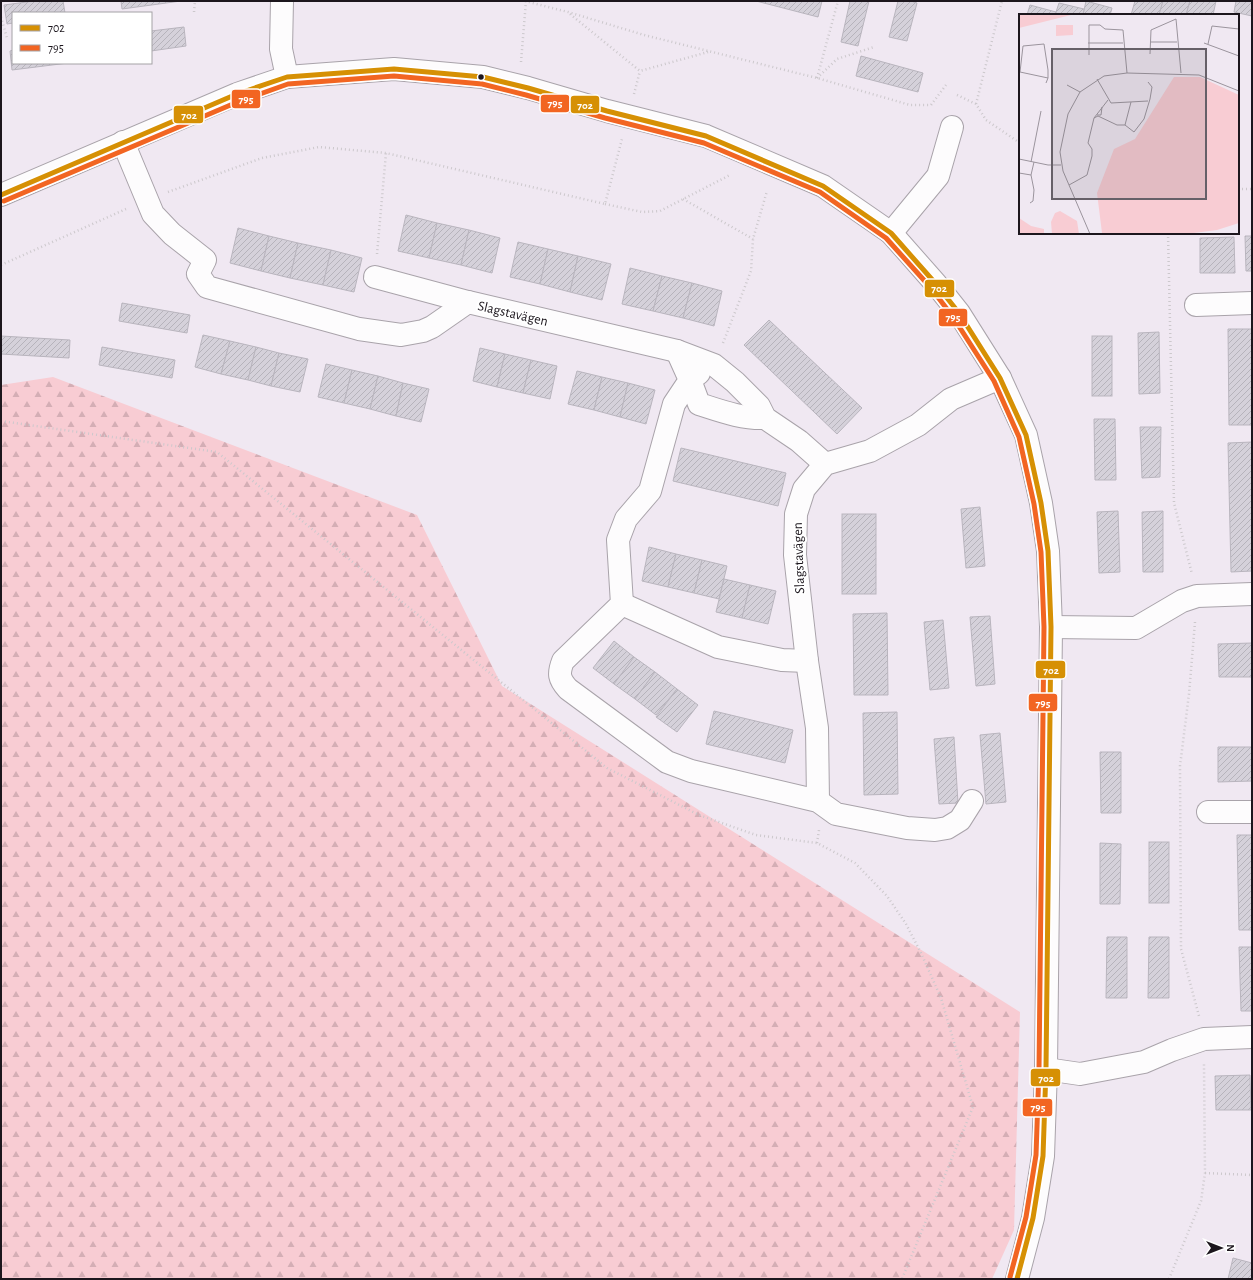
<svg xmlns="http://www.w3.org/2000/svg" width="1253" height="1280" viewBox="0 0 1253 1280" font-family="'Alegreya Sans',sans-serif">
<style>
.forest{fill:url(#forest-firs)}
.building{fill:url(#building-hatch);stroke:#b9b5be}
.lines{fill:none;stroke-linecap:round;stroke-linejoin:round}
.minor-casing{stroke:#a9a3aa;stroke-width:24}
.path{stroke:#ccc8cc;stroke-width:2.5;stroke-dasharray:1 3;stroke-linecap:butt}
.minor{stroke:#fdfcfd;stroke-width:22}
.bus-1-casing{stroke:#fff;stroke-width:8}
.bus-2-casing{stroke:#fff;stroke-width:8}
.bus-1{stroke:#d69004;stroke-width:5}
.bus-2{stroke:#f26522;stroke-width:5}
.bus-dot{fill:#1c161d;stroke:#fff;stroke-width:1.5}
.labels{text-anchor:middle;stroke-width:4;stroke-linejoin:round;paint-order:stroke}
.street-label{font-size:14px;fill:#1c161d;stroke:#fff}
.inset-road{fill:none;stroke:#9b949d;stroke-width:1}
.view{fill:#666068;fill-opacity:0.15;stroke:#666068;stroke-width:2}
.inset-edge{fill:none;stroke:#1c161d;stroke-width:2}
.line-badge{stroke:#fff;stroke-width:1.5}
.badge-label{font-size:11px;text-anchor:middle;font-weight:bold;fill:#fff}
</style>
<defs>
<pattern id="forest-firs" width="22" height="20" patternUnits="userSpaceOnUse"><rect width="22" height="20" fill="#f8ccd3"/><path d="M5 1l3.5 6h-7zM16 11l3.5 6h-7z" fill="#d4aeb5"/></pattern>
<pattern id="building-hatch" width="6" height="6" patternUnits="userSpaceOnUse"><rect width="6" height="6" fill="#d5d1da"/><path d="M-1 1l2-2M0 6l6-6M5 7l2-2" fill="none" stroke="#b6b3bb"/></pattern>
</defs>
<rect width="100%" height="100%" fill="#f0e8f2"/>
<polygon class="forest" points="53,377 417,515 502,686 1020,1012 1014,1230 992,1279 1,1279 1,385"/>
<g class="building">
<polygon points="34,1 63,1 65,13 13,13 13,23 7,24 4,5"/>
<polygon points="121,1 181,1 122,9"/>
<polygon points="756,1 822,1 818,17"/>
<polygon points="850,1 869,1 858,46 841,42"/>
<polygon points="898,1 911,1 917,3 907,41 889,37"/>
<polygon points="1086,1 1112,8 1110,15 1083,15"/>
<polygon points="1135,1 1163,1 1159,15 1131,15"/>
<polygon points="1163,1 1190,1 1186,15 1159,15"/>
<polygon points="1190,1 1216,1 1213,15 1186,15"/>
<polygon points="1236,1 1252,1 1252,16 1234,12"/>
<polygon points="1059,3 1084,9 1083,15 1055,15"/>
<polygon points="1030,5 1056,12 1055,15 1027,15"/>
<polygon points="184,27 186,46 151,51 151,31"/>
<polygon points="13,50 13,63 68,63 12,70 10,51"/>
<polygon points="861,56 923,73 918,92 856,76"/>
<polygon points="406,215 437,223 429,258 398,251"/>
<polygon points="437,223 469,230 461,265 429,258"/>
<polygon points="238,228 269,236 261,271 230,263"/>
<polygon points="469,230 500,238 492,273 461,265"/>
<polygon points="269,236 298,243 290,278 261,271"/>
<polygon points="1245,236 1252,236 1252,271 1246,271"/>
<polygon points="1234,237 1235,273 1200,273 1200,238"/>
<polygon points="518,242 548,249 540,284 510,277"/>
<polygon points="298,243 331,250 323,285 290,278"/>
<polygon points="548,249 578,256 570,292 540,284"/>
<polygon points="331,250 362,258 354,292 323,285"/>
<polygon points="578,256 611,264 602,300 570,292"/>
<polygon points="630,268 662,276 653,311 622,304"/>
<polygon points="662,276 692,283 683,318 653,311"/>
<polygon points="692,283 722,291 714,326 683,318"/>
<polygon points="122,303 190,315 187,333 119,321"/>
<polygon points="769,320 862,408 837,434 744,345"/>
<polygon points="1228,329 1252,329 1252,425 1229,425"/>
<polygon points="1159,332 1160,393 1139,394 1138,333"/>
<polygon points="203,335 230,341 221,374 195,367"/>
<polygon points="1,336 70,340 69,358 1,354"/>
<rect x="1092" y="336" width="20" height="60"/>
<polygon points="230,341 256,347 248,380 221,374"/>
<polygon points="102,347 175,360 172,378 99,365"/>
<polygon points="256,347 279,353 271,386 248,380"/>
<polygon points="480,348 505,354 497,387 473,381"/>
<polygon points="279,353 308,359 300,392 271,386"/>
<polygon points="505,354 531,360 523,393 497,387"/>
<polygon points="531,360 557,366 550,399 523,393"/>
<polygon points="326,364 352,370 344,403 318,397"/>
<polygon points="352,370 378,376 370,409 344,403"/>
<polygon points="577,371 602,377 594,410 568,404"/>
<polygon points="378,376 403,383 396,416 370,409"/>
<polygon points="602,377 628,383 620,417 594,410"/>
<polygon points="403,383 429,389 421,422 396,416"/>
<polygon points="628,383 655,390 646,424 620,417"/>
<polygon points="1094,419 1115,419 1116,480 1095,480"/>
<polygon points="1140,427 1161,427 1160,477 1142,478"/>
<polygon points="1252,442 1252,571 1231,572 1228,443"/>
<polygon points="681,448 786,473 778,506 673,481"/>
<polygon points="980,507 985,566 966,568 961,509"/>
<polygon points="1118,511 1120,572 1099,573 1097,512"/>
<polygon points="1163,511 1163,572 1143,572 1142,512"/>
<rect x="842" y="514" width="34" height="80"/>
<polygon points="649,547 676,554 668,587 642,581"/>
<polygon points="676,554 702,560 694,593 668,587"/>
<polygon points="702,560 727,566 719,599 694,593"/>
<polygon points="724,579 750,585 742,618 716,612"/>
<polygon points="750,585 776,591 768,624 742,618"/>
<polygon points="887,613 888,695 854,695 853,614"/>
<polygon points="990,616 995,684 976,686 970,617"/>
<polygon points="943,620 949,688 930,690 924,622"/>
<polygon points="614,641 634,657 614,684 593,668"/>
<polygon points="1252,643 1252,677 1219,677 1218,644"/>
<polygon points="634,657 655,672 635,699 614,684"/>
<polygon points="655,672 677,689 656,715 635,699"/>
<polygon points="677,689 698,705 677,732 656,717"/>
<polygon points="714,711 793,730 785,763 706,744"/>
<polygon points="897,712 898,794 864,795 863,713"/>
<polygon points="1000,733 1006,802 986,804 980,735"/>
<polygon points="954,737 958,803 939,804 934,739"/>
<polygon points="1218,747 1252,747 1252,781 1218,782"/>
<polygon points="1100,752 1121,752 1121,813 1101,813"/>
<polygon points="1237,835 1252,835 1252,930 1239,930"/>
<rect x="1149" y="842" width="20" height="61"/>
<polygon points="1100,843 1121,844 1120,904 1100,904"/>
<polygon points="1107,937 1127,937 1127,998 1106,998"/>
<polygon points="1149,937 1169,937 1169,998 1148,998"/>
<polygon points="1239,947 1252,947 1252,1011 1241,1011"/>
<polygon points="1250,1075 1251,1110 1216,1110 1215,1076"/>
<polygon points="1233,1258 1252,1263 1252,1279 1228,1279"/>
</g>
<g class="lines">
<g class="minor-casing">
<g id="minor">
<polyline points="282,1 281,49 287,77"/>
<polyline points="123,142 153,214 172,234 205,260 198,274 207,287 359,329 401,335 423,331 432,327 468,302 677,351 714,365 735,382 759,406 765,418 799,441 825,464"/>
<polyline points="1,195 237,94 287,77 394,69 483,77 528,88 607,111 706,136 823,186 891,233 936,284 959,313 1000,378 1026,435 1041,503 1048,551 1051,627 1046,1069 1043,1156 1033,1218 1017,1279"/>
<polyline points="891,233 938,176 952,127"/>
<polyline points="375,277 468,302"/>
<polyline points="1196,305 1252,303"/>
<path d="M 677,351 L 690,380 L 674,404 L 650,491 L 626,519 L 618,540 L 622,604 L 563,661 C 558,674 559,679 568,689 L 667,762 L 691,771 L 818,801 L 836,814 L 907,828 L 935,830 L 947,828 L 960,820 L 972,801"/>
<path d="M 699,373 L 690,380 L 699,404 C 721,411 742,419 765,418"/>
<polyline points="622,604 718,647 782,660 807,661"/>
<polyline points="1051,627 1136,628 1182,601 1197,596 1252,594"/>
<polyline points="818,801 817,728 807,661 795,555 796,514 804,489 825,464 870,451 918,425 951,399 1000,378"/>
<polyline points="1208,812 1252,812"/>
<polyline points="1046,1069 1080,1074 1144,1062 1172,1050 1204,1039 1252,1037"/>
</g>
</g>
<g class="path">
<polyline points="525,1 568,12 644,35 817,78 910,105 931,105 946,85"/>
<polyline points="194,12 195,1"/>
<polyline points="570,14 640,71 708,52"/>
<polyline points="1,17 7,38"/>
<polyline points="521,62 526,1"/>
<polyline points="817,78 838,1"/>
<polyline points="817,78 837,59 874,47"/>
<polyline points="634,94 640,71"/>
<polyline points="957,95 976,104 986,120 1020,143"/>
<polyline points="976,104 1002,1"/>
<polyline points="1238,189 1252,189"/>
<polyline points="168,192 262,158 319,147 386,153 605,204 622,139"/>
<polyline points="683,199 753,239"/>
<polyline points="605,204 642,212 660,211 730,175"/>
<polyline points="1168,233 1174,503 1192,574"/>
<polyline points="377,254 386,153"/>
<polyline points="1,265 126,209"/>
<polyline points="723,343 751,271 753,239 767,191"/>
<polyline points="1,421 217,452 607,768 699,815 756,835 817,843 855,863 887,896 906,924 921,953 941,998 973,1107 902,1279"/>
<polyline points="1195,622 1189,694 1180,766 1181,949 1199,1016"/>
<polyline points="817,843 819,830"/>
<polyline points="1205,1173 1252,1175"/>
<polyline points="1169,1279 1201,1201 1205,1173 1204,1064"/>
</g>
<use href="#minor" class="minor"/>
<g class="bus-1-casing">
<polyline id="bus-1" points="1,195 237,94 287,77 394,69 483,77 528,88 607,111 706,136 823,186 891,233 936,284 959,313 1000,378 1026,435 1041,503 1048,551 1051,627 1046,1069 1043,1156 1033,1218 1017,1279"/>
</g>
<g class="bus-2-casing">
<polyline id="bus-2" points="4,201 240,101 288,84 394,76 482,84 526,95 605,118 704,143 820,192 886,238 931,288 953,317 994,381 1019,437 1034,504 1041,552 1044,627 1039,1069 1036,1155 1026,1217 1010,1277"/>
</g>
<use href="#bus-1" class="bus-1"/>
<use href="#bus-2" class="bus-2"/>
</g>
<circle class="bus-dot" cx="481" cy="77" r="3.5"/>
<g class="labels">
<g class="street-label">
<text transform="translate(513 313) rotate(13)" y="5">Slagstavägen</text>
<text transform="translate(798 558) rotate(-92)" y="5">Slagstavägen</text>
</g>
</g>
<g transform="translate(1019 14)">
<rect width="220" height="220" fill="#f0e8f2"/>
<path d="M 0,0 L 56,0 L 0,14 ZM 155,63 L 181,63 L 220,81 L 220,209 L 198,216 L 167,220 L 83,219 L 78,179 L 95,135 L 116,125 ZM 41,197 L 58,207 L 60,220 L 33,220 L 32,208 L 36,199 ZM 0,204 L 12,212 L 25,215 L 25,220 L 0,220 Z" fill="#f8ccd3"/>
<path d="M 37,11 L 54,11 L 54,21 L 37,22 Z" fill="#f8ccd3"/>
<path class="inset-road" d="M 131,28 L 158,28M 69,29 L 104,29M 185,29 L 220,42M 189,30 L 193,12 L 220,15M 131,40 L 132,16 L 157,5 L 162,59M 70,41 L 70,11 L 81,11 L 86,15 L 104,16 L 108,59M 78,65 L 92,89 L 129,87M 27,69 L 29,64 L 29,56 L 25,30 L 4,32 L 1,58 L 29,64M 48,71 L 61,78M 78,101 L 82,101 L 83,93M 75,104 L 79,102 L 98,111 L 106,111 L 115,118 L 125,105 L 131,85 L 133,73 L 129,68M 106,111 L 112,88M 0,145 L 29,151 L 42,151M 12,148 L 22,97M 0,159 L 12,161 L 15,148M 50,171 L 68,161 L 73,142 L 73,135 L 69,129 L 75,104 L 89,86M 11,189 L 14,187 L 15,176 L 12,161M 71,220 L 44,157 L 41,138 L 49,100 L 61,78 L 85,62 L 108,59 L 180,61 L 220,77"/>
<path class="view" d="M 33,35 L 187,35 L 187,185 L 33,185 Z"/>
<rect width="220" height="220" class="inset-edge"/>
</g>
<g class="line-badge">
<rect x="231" y="89" width="30" height="20" rx="4" fill="#f26522"/>
<rect x="540" y="94" width="30" height="19" rx="4" fill="#f26522"/>
<rect x="570" y="95" width="30" height="19" rx="4" fill="#d69004"/>
<rect x="173" y="105" width="31" height="19" rx="4" fill="#d69004"/>
<rect x="924" y="279" width="31" height="19" rx="4" fill="#d69004"/>
<rect x="938" y="308" width="30" height="19" rx="4" fill="#f26522"/>
<rect x="1035" y="660" width="31" height="19" rx="4" fill="#d69004"/>
<rect x="1028" y="693" width="30" height="19" rx="4" fill="#f26522"/>
<rect x="1030" y="1068" width="31" height="19" rx="4" fill="#d69004"/>
<rect x="1022" y="1098" width="31" height="19" rx="4" fill="#f26522"/>
</g>
<g class="badge-label">
<text x="246" y="103">795</text>
<text x="555" y="107">795</text>
<text x="585" y="109">702</text>
<text x="189" y="119">702</text>
<text x="939" y="292">702</text>
<text x="953" y="321">795</text>
<text x="1051" y="674">702</text>
<text x="1043" y="707">795</text>
<text x="1046" y="1082">702</text>
<text x="1038" y="1111">795</text>
</g>
<rect width="1253" height="1280" fill="none" stroke="#1c161d" stroke-width="4"/>
<rect x="12" y="12" width="140" height="52" fill="#ffffff" stroke="#a4a2a5"/>
<rect x="20" y="25" width="20" height="6" fill="#d69004" stroke="#a4a2a5"/>
<text x="48" y="32" font-size="12" fill="#1c161d">702</text>
<rect x="20" y="45" width="20" height="6" fill="#f26522" stroke="#a4a2a5"/>
<text x="48" y="52" font-size="12" fill="#1c161d">795</text>
<g transform="translate(1221 1248) rotate(90)" stroke="#ffffff" stroke-width="3" paint-order="stroke">
<path d="M0-3L7 15L0 10L-7 15Z" fill="#1c161d"/>
<text y="-6" font-size="11" font-weight="bold" text-anchor="middle" fill="#1c161d">N</text>
</g>
</svg>
